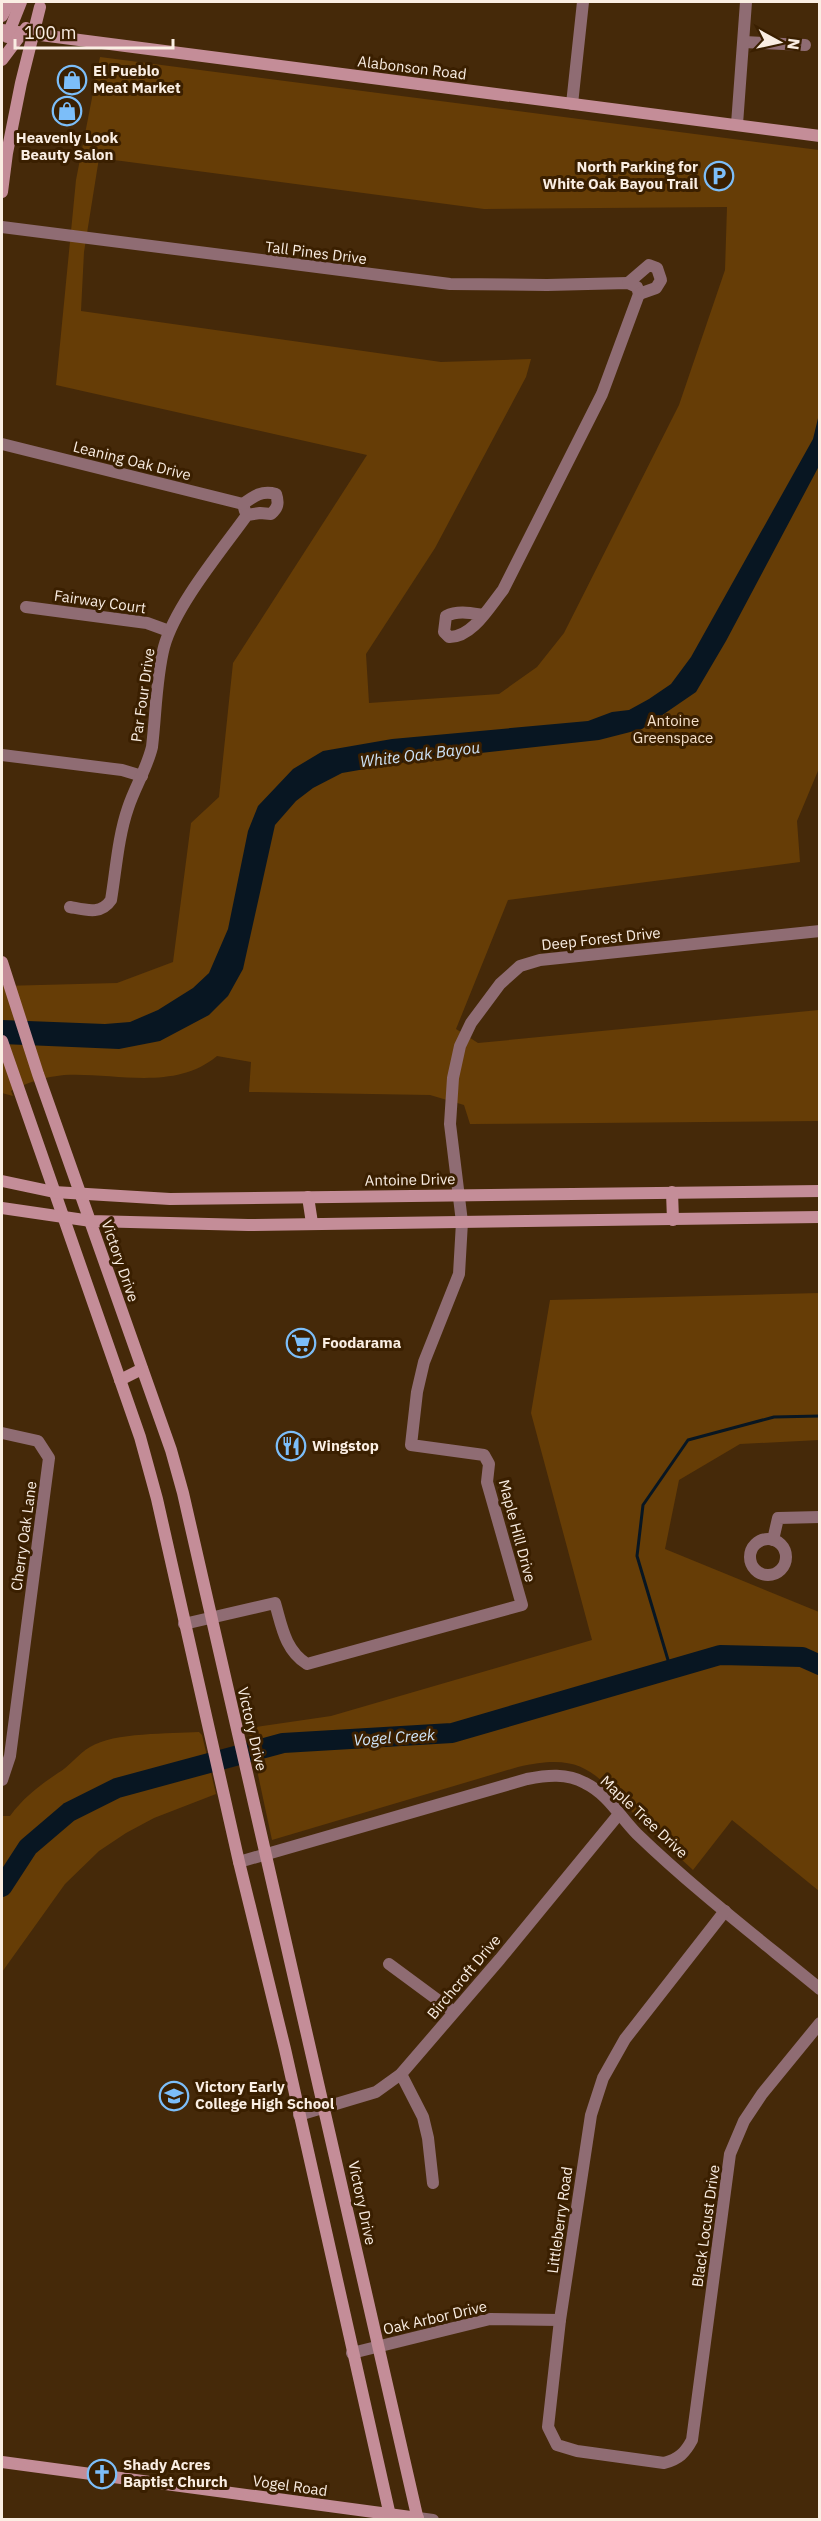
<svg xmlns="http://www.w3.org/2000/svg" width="821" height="2521" viewBox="0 0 821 2521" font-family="'IBM Plex Sans',sans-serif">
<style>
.green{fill:#663d06;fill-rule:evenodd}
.water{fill:#081622}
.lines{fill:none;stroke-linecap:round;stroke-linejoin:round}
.stream{stroke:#081622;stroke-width:3}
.river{stroke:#081622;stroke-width:20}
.street{stroke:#8f6c73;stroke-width:12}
.secondary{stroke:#c48d98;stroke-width:12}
.labels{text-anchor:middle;stroke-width:6;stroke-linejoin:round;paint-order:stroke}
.street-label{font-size:15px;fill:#faeee3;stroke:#3a1f00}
.poi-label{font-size:15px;font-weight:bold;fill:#faeee3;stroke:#3a1f00;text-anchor:start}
.park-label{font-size:15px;fill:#f5e0ca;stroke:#3a1f00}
.water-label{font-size:16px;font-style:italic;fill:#cee4f9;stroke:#3a1f00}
</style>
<rect width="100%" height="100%" fill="#452909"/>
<g class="green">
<path d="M 100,57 L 819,150 L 820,766 L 797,821 L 800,862 L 508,900 L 456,1029 L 478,1043 L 819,1010 L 819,1121 L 470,1124 L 464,1105 L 430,1095 L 249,1092 L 251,1062 L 217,1056 C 174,1092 114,1072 64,1075 C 45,1077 28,1082 11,1091 L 13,1096 L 2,1093 L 2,986 L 117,983 L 173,962 L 191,823 L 219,797 L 233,663 L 367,455 L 56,385 L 76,180 ZM 99,158 L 484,209 L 727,207 L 725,270 L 679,405 L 564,633 L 537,667 L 499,694 L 369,703 L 366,654 L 435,548 L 526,377 L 531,359 L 441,362 L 81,311 L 84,252 Z"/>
<path d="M 819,1293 L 819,1440 L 740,1444 L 679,1480 L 665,1549 L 819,1612 L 819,1891 L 732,1820 L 693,1870 C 674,1852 654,1835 636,1816 C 594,1772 583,1752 518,1767 L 272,1840 L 248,1728 L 331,1716 L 592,1640 L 531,1413 L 550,1300 Z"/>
<path d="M 199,1732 L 202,1735 L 216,1794 L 154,1818 L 126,1833 L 99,1851 L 65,1884 L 2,1972 L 2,1816 L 10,1816 C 24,1797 39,1786 58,1773 C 70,1766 78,1754 90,1747 C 114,1732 170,1734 199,1732 Z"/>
</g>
<polygon class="water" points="819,414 819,466 726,641 696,692 642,729 599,740 417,760 342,773 313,788 296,801 275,825 243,969 228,996 209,1015 160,1041 119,1049 2,1044 2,1020 105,1024 130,1022 158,1010 193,988 209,973 228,929 248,831 258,806 293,769 323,751 392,739 588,721 612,712 629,710 649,699 671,684 691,657 813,439"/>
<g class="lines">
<polyline class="stream" points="671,1670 637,1556 643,1505 688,1440 774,1417 820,1416"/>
<polyline class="river" points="2,1887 28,1847 69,1812 117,1788 283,1743 452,1733 720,1655 802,1657 820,1665"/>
<g class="street">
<polyline points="744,42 805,45"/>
<polyline points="572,104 583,2"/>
<polyline points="737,124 746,2"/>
<path d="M 2,227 L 450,284 L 547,285 L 628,283 L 637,287 L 639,294 L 602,394 L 503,590 C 490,606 472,638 449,637 L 444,632 L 446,616 C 458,610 471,613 483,615"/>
<polyline points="628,283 649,265 657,268 661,280 656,288 639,294"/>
<polyline points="2,444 243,504 245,511"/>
<polyline points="26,607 147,623 169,631"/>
<polyline points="2,755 122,770 142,776"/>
<path d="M 70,907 C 86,910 101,915 111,900 C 116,870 118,837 128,808 C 135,787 147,768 152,747 C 156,714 156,678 164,647 C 175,606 222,550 247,515 L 260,513 L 271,514 C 278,508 279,503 276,494 C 262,490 254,496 243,504"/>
<polyline points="2,1433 38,1441 49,1458 10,1756 2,1780"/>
<circle cx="768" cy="1557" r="18"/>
<polyline points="773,1540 778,1518 820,1517"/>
<path d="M 184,1624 L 275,1603 C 282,1627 285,1650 307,1664 L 522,1605 L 487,1482 L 489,1464 L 484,1455 L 411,1445 L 417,1392 L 424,1362 L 459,1274 L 462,1222 L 450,1124 L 453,1078 L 460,1046 L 471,1023 L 500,984 L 520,966 L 540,960 L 820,931"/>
<path d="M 239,1862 L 527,1779 C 547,1775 567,1773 585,1783 C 608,1794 620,1817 637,1834 C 694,1889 758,1938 820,1989"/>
<path d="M 725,1911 L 625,2039 L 603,2078 L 591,2115 L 560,2320 L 548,2427 L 557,2445 L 577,2451 L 664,2463 C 679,2459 685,2453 692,2440 L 730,2154 L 744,2121 L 762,2094 L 820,2023"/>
<polyline points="389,1964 454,2012"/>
<polyline points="401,2074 423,2117 428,2138 433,2183"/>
<polyline points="299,2115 376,2092 401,2074 500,1959 619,1814"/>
<polyline points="352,2353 490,2319 560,2320"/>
<polyline points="418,2518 433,2520"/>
</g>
<g class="secondary">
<polyline points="2,16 10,2"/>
<polyline points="2,30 820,136"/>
<polyline points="7,37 21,2"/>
<polyline points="2,60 26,28"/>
<polyline points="2,192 7,153 21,83 40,7"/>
<polyline points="2,962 38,1074 171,1450 183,1493 418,2520"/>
<polyline points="2,1041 140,1437 157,1499 239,1862 285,2049 391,2520"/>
<polyline points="2,1181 54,1192 170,1199 820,1191"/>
<polyline points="672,1192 673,1220"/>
<polyline points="308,1197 312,1223"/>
<polyline points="2,1208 91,1221 248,1225 820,1217"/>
<polyline points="120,1380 142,1369"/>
<polyline points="2,2462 418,2518"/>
</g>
</g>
<defs>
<g id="shop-ring" transform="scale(1.5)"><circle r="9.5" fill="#3a1f00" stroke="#7cbef9" stroke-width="1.5"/><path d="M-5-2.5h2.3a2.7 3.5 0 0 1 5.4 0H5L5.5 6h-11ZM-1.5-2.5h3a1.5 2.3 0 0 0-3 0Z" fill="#7cbef9"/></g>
<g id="parking-ring" transform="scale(1.5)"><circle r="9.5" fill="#3a1f00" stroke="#7cbef9" stroke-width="1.5"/><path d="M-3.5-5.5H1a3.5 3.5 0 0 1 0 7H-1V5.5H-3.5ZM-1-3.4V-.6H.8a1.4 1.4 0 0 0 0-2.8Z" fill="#7cbef9"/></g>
<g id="supermarket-ring" transform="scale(1.5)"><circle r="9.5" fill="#3a1f00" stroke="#7cbef9" stroke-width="1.5"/><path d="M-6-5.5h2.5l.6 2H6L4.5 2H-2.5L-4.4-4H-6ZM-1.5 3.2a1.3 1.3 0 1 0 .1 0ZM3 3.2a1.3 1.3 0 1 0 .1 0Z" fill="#7cbef9"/></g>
<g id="restaurant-ring" transform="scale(1.5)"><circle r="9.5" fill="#3a1f00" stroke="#7cbef9" stroke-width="1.5"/><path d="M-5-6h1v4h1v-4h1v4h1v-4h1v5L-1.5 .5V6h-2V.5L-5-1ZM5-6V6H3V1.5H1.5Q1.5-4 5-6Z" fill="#7cbef9"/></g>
<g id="school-ring" transform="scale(1.5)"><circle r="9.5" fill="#3a1f00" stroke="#7cbef9" stroke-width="1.5"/><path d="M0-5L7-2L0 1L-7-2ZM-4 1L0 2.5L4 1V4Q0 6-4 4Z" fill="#7cbef9"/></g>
<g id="church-ring" transform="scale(1.5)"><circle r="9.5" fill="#3a1f00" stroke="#7cbef9" stroke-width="1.5"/><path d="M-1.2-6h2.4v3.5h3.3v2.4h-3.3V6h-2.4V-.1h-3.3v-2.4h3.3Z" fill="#7cbef9"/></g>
</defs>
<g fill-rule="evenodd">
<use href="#shop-ring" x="72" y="80"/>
<use href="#shop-ring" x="67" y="111"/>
<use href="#parking-ring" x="719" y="176"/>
<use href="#supermarket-ring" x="301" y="1343"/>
<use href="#restaurant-ring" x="291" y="1446"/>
<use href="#school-ring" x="174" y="2096"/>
<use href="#church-ring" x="102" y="2474"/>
</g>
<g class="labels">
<g class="street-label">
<text transform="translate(412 68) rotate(7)" y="5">Alabonson Road</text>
<text transform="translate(316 253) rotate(7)" y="5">Tall Pines Drive</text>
<text transform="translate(132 461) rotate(14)" y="5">Leaning Oak Drive</text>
<text transform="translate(100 602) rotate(8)" y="5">Fairway Court</text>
<text transform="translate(143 695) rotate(-82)" y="5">Par Four Drive</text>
<text transform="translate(601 939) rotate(-6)" y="5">Deep Forest Drive</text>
<text transform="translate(410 1180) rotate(-1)" y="5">Antoine Drive</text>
<text transform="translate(120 1261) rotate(71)" y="5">Victory Drive</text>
<text transform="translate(517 1531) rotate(75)" y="5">Maple Hill Drive</text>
<text transform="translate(24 1536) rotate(-82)" y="5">Cherry Oak Lane</text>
<text transform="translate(252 1729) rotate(77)" y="5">Victory Drive</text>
<text transform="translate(644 1817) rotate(43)" y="5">Maple Tree Drive</text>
<text transform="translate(464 1977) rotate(-50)" y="5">Birchcroft Drive</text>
<text transform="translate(362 2203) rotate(78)" y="5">Victory Drive</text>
<text transform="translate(560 2220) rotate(-82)" y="5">Littleberry Road</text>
<text transform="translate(706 2226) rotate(-82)" y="5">Black Locust Drive</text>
<text transform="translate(435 2318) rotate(-13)" y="5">Oak Arbor Drive</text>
<text transform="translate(290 2486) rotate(8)" y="5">Vogel Road</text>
</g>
<g class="poi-label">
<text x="93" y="76">El Pueblo<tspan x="93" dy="17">Meat Market</tspan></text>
<text x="67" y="143" text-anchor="middle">Heavenly Look<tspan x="67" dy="17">Beauty Salon</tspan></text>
<text x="698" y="172" text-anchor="end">North Parking for<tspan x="698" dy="17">White Oak Bayou Trail</tspan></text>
<text x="322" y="1348">Foodarama</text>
<text x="312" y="1451">Wingstop</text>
<text x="195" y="2092">Victory Early<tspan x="195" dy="17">College High School</tspan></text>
<text x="123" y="2470">Shady Acres<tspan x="123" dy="17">Baptist Church</tspan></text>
</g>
<g class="park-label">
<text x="673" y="726">Antoine<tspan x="673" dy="17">Greenspace</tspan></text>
</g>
<g class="water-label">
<text transform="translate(420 754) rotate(-7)" y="6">White Oak Bayou</text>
<text transform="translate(394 1737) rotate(-4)" y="6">Vogel Creek</text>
</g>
</g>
<rect width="821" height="2521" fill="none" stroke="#faeee3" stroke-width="6"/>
<g transform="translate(779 42) rotate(98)" stroke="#3a1f00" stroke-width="4.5" paint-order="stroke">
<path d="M0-4.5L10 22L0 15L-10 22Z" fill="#faeee3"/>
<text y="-9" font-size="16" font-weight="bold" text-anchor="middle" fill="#faeee3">N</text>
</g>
<path d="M15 39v9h158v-9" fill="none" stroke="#faeee3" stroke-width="3"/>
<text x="24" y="39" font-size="18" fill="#faeee3" stroke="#3a1f00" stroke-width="4.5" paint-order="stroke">100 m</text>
</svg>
